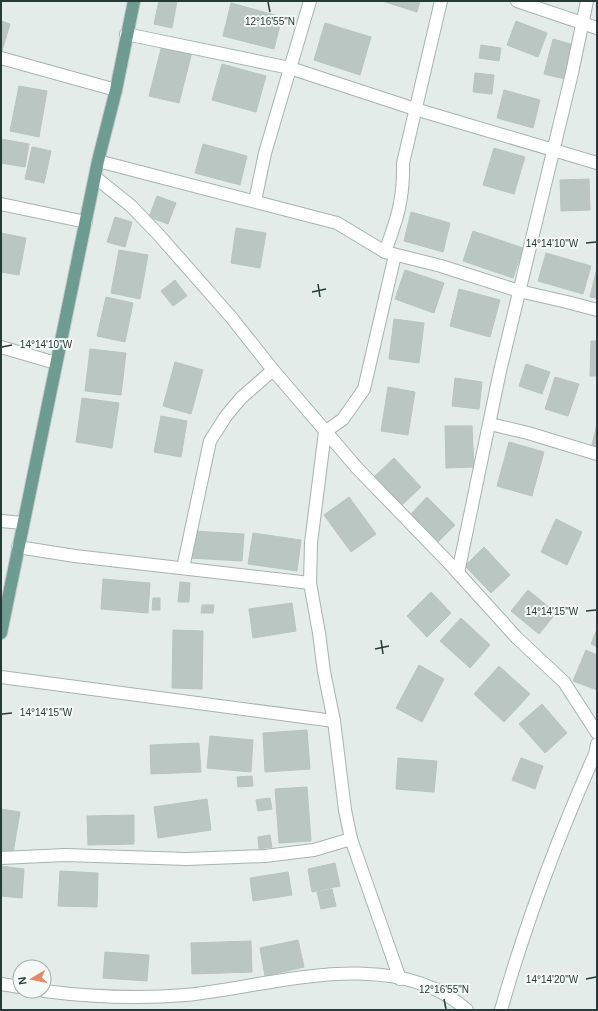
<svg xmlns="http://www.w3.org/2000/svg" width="598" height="1011" viewBox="0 0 598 1011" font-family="Helvetica,sans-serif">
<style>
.building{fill:#bac6c2;stroke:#b7c5bf}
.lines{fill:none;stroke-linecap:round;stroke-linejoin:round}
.street-casing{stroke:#a7b3b0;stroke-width:14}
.primary-casing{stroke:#c2c8c7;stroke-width:14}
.street{stroke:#fff;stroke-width:12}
.primary{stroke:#6e9c91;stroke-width:12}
.ticks{fill:none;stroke:#263b36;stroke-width:1.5}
.ticks-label{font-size:10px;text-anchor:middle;fill:#263b36;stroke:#f4f9f7;stroke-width:4;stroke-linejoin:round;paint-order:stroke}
</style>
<rect width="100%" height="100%" fill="#e4ece9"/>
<g class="building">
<polygon points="159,1 177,1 172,28 154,24"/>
<polygon points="382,1 420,1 417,12"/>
<polygon points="231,3 282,17 274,49 223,36"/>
<polygon points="1,21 10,24 2,51 1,51"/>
<polygon points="516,21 547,33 538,57 507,45"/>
<polygon points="325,23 371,37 360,75 314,60"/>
<polygon points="553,39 574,45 565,79 544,74"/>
<polygon points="162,45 192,52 179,103 149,96"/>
<polygon points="481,45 501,48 499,61 479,58"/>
<polygon points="222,64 266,76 256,112 212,100"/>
<polygon points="475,73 494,75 492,94 473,92"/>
<polygon points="19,86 47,91 39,137 10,131"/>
<polygon points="504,90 540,100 533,128 497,118"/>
<polygon points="1,139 29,144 25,167 1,163"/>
<polygon points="203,144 247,156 240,185 195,173"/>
<polygon points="32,147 51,151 44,183 25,179"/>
<polygon points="494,148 525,157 514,194 483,185"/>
<polygon points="589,179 590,210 561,211 560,180"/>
<polygon points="157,196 176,203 168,224 149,217"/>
<polygon points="411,212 450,223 443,252 404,241"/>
<polygon points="115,217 132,222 125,247 107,242"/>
<polygon points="236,228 266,233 260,268 231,263"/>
<polygon points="473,231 523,248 513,278 463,261"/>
<polygon points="1,233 26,238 19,275 1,272"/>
<polygon points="119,250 148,255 140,299 111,293"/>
<polygon points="546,253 591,266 583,294 538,281"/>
<polygon points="597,268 597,298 590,297"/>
<polygon points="405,270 444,283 434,313 395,299"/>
<polygon points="175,280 187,296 173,306 161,291"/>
<polygon points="459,289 500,300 490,337 450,326"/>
<polygon points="106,297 133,303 125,342 97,336"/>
<polygon points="394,319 424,323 419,363 389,359"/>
<polygon points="591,341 597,341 597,376 590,376"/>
<polygon points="90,349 126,353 121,395 85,391"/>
<polygon points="175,362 203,370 191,414 163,406"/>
<polygon points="526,364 550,372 542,394 519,386"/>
<polygon points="555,377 579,384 568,416 545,409"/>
<polygon points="455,378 482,382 479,409 452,406"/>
<polygon points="388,387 415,392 408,435 381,431"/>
<polygon points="82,398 119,403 112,448 76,442"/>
<polygon points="161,416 187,421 181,457 154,452"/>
<polygon points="597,424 597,446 592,445"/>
<polygon points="445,426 472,426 474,467 446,468"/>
<polygon points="509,442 544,452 532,496 497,486"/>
<polygon points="394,458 421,487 401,506 374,477"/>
<polygon points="349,497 376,534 351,552 324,515"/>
<polygon points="427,497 455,525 436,544 409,516"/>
<polygon points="556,519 582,532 567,565 541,552"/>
<polygon points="192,531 244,534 242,561 190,558"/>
<polygon points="253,533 301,540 297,571 248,564"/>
<polygon points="484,547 510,575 491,593 465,566"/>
<polygon points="103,579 150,583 148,613 101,609"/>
<polygon points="180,582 190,583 189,602 178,602"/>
<polygon points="528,590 556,613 539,634 511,611"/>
<polygon points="431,592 451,613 427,637 407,616"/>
<polygon points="153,598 160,598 160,610 152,610"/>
<polygon points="292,603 296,631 253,638 249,609"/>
<polygon points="202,605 214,605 213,613 201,613"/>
<polygon points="461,618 490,645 470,668 440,641"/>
<polygon points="597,629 597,647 591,644"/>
<polygon points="173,630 203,631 202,689 172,688"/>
<polygon points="586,650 597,655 597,690 573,681"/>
<polygon points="419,665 444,679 422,722 396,708"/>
<polygon points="499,666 530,694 504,722 474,694"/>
<polygon points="542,704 567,733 545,753 519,724"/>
<polygon points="307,730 310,769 265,772 263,733"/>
<polygon points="210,736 253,740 251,772 207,768"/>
<polygon points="199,743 201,772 151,774 150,745"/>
<polygon points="398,758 437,761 434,792 396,789"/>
<polygon points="521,758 543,766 535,789 512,780"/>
<polygon points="252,776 253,786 238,787 237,777"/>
<polygon points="307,787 311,841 279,843 275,789"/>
<polygon points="270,798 272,809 258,811 256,800"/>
<polygon points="207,799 211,830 158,838 154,807"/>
<polygon points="1,809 20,812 13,853 1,851"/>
<polygon points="134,815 134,844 88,845 87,816"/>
<polygon points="270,835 272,847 259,849 258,837"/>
<polygon points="335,863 340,886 312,892 308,869"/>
<polygon points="1,866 24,869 22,898 1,896"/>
<polygon points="60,871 98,873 97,907 58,906"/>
<polygon points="288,872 292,895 253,901 250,878"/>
<polygon points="332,889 336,906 321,909 317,892"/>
<polygon points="298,940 304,967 265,976 260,948"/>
<polygon points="251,941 252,972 192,974 191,943"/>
<polygon points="105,952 149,955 147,981 103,978"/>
</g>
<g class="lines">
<g class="street-casing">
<g id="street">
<polyline points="517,1 597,28"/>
<polyline points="126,34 290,68 415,109 597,163"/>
<polyline points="1,58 116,90"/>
<polyline points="98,161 337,223 385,252 441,266 519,291 567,302 597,310"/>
<polyline points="95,177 131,206 158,234 231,317 273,370 357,468 449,563 517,638 564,682 597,733"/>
<polyline points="255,201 265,153 310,1"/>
<polyline points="1,204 86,222"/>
<path d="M 385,252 C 397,219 404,199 403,163 L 441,1"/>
<polyline points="1,347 56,363"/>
<polyline points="490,424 528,433 597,454"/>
<polyline points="1,521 23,523"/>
<polyline points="18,547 75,556 310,583 319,633 324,672 334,721 345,810 351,839 400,979"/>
<polyline points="183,568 210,441 226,416 241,398 273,370"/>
<polyline points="458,573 500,371 572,73 587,1"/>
<polyline points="310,583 311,543 325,432 343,419 364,389 395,255"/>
<polyline points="1,677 334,721"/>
<polyline points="1,858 65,855 187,859 265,856 314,850 351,839"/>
<polyline points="1,984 20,987"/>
<path d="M 44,991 C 91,997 138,999 186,995 C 273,986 393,944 467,1010"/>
<path d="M 501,1010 C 526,922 558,837 595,754 L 597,744"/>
</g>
</g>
<g class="primary-casing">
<polyline id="primary" points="1,633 98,161 116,90 134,1"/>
</g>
<use href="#street" class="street"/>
<use href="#primary" class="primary"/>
</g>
<path class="ticks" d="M 268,2 L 270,12M 586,243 L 596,242M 318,284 L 320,297M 312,292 L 326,289M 2,347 L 12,345M 586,611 L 596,610M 381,640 L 383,654M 375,649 L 389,646M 2,714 L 12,713M 586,979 L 596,977M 444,999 L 446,1009"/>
<g class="ticks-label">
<text x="270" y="25">12°16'55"N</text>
<text x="552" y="247">14°14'10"W</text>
<text x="46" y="348">14°14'10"W</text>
<text x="552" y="615">14°14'15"W</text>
<text x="46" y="716">14°14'15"W</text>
<text x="552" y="983">14°14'20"W</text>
<text x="444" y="993">12°16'55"N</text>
</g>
<rect width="598" height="1011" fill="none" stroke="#263b36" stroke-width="4"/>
<g transform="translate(32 979) rotate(260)"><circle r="19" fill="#f4f9f7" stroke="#a2adaa"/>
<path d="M0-3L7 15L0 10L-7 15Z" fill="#e28b6c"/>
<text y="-6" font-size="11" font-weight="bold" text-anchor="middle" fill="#263b36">N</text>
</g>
</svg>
